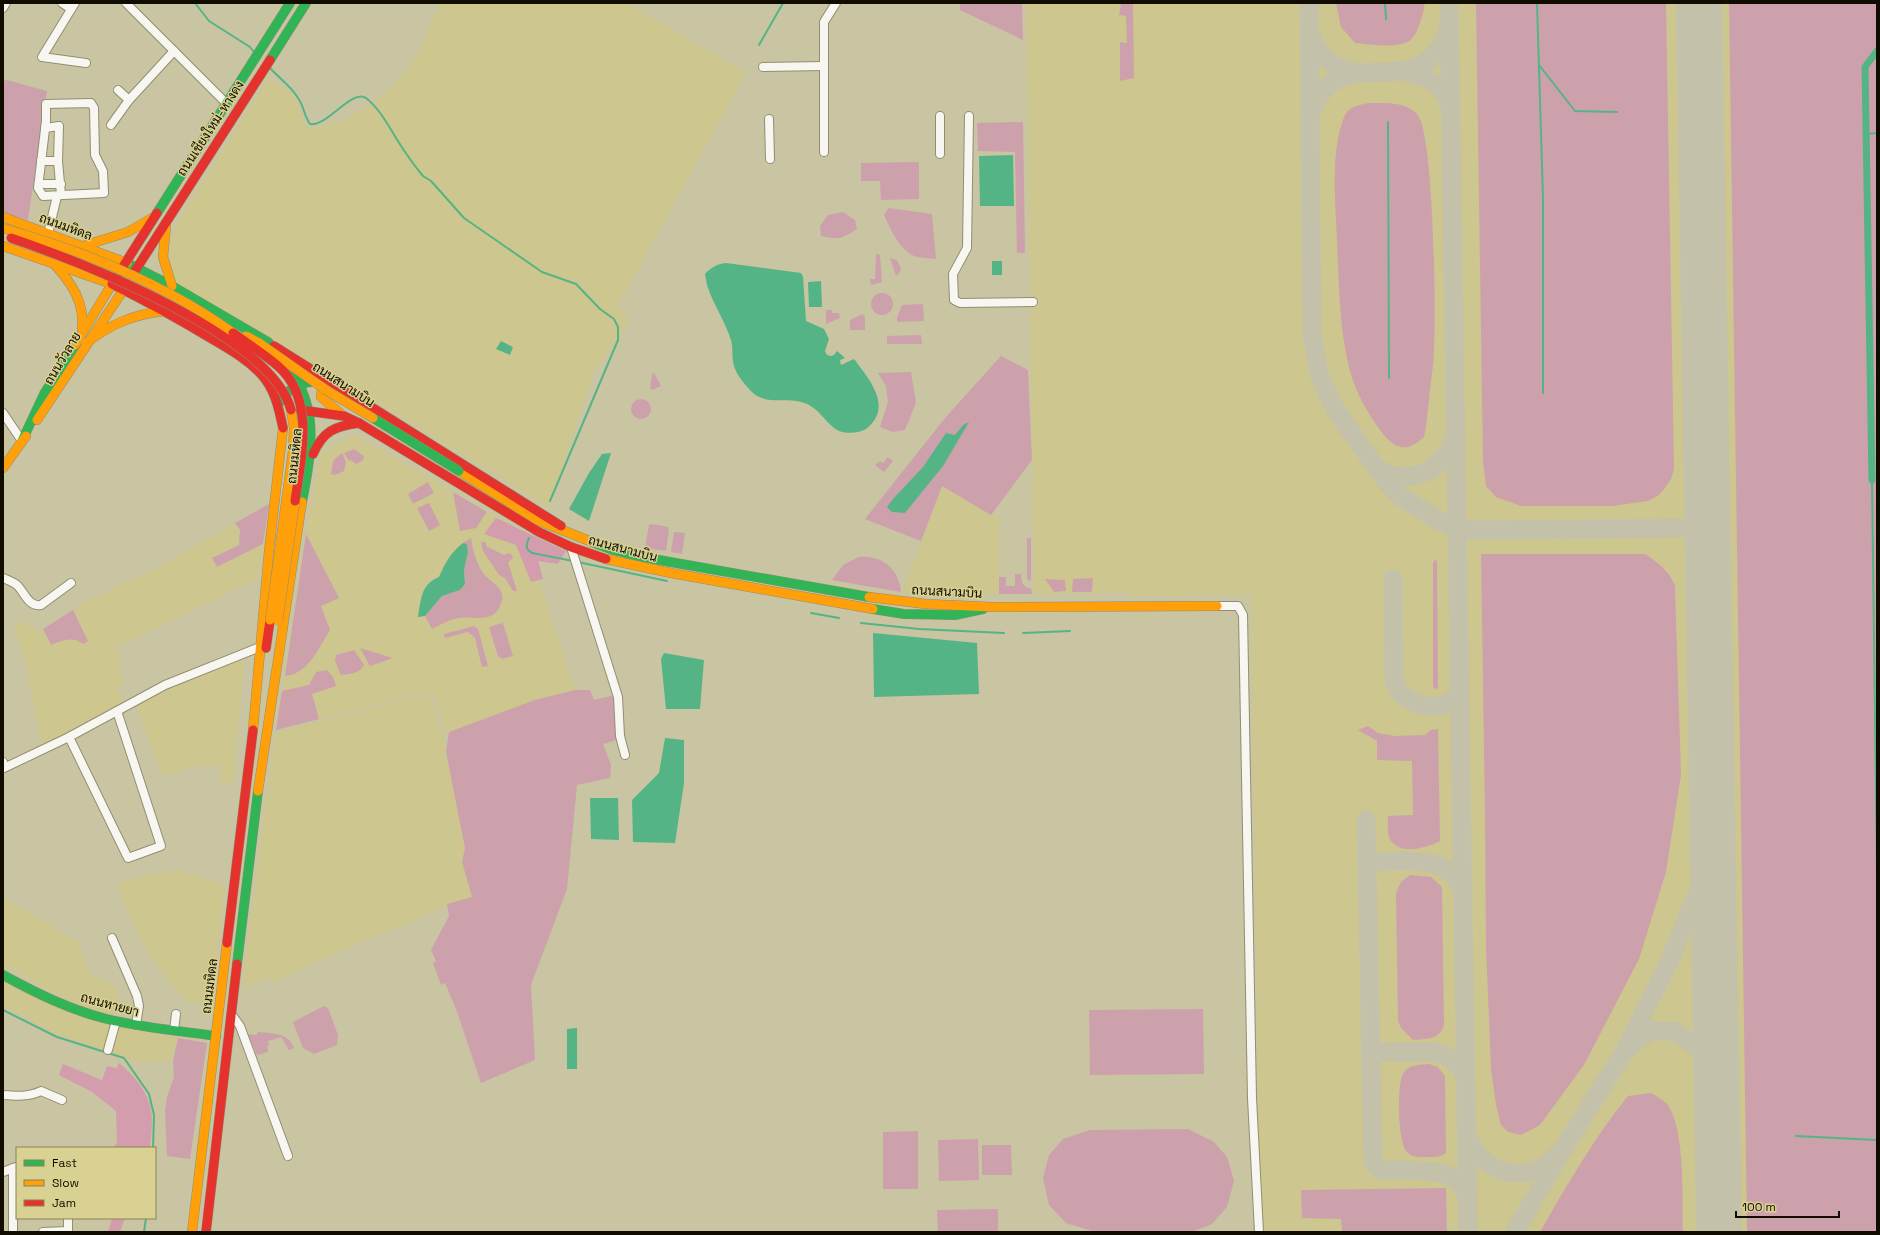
<svg xmlns="http://www.w3.org/2000/svg" width="1880" height="1235" viewBox="0 0 1880 1235" font-family="'Space Grotesk',Sarabun,sans-serif">
<style>
.built{fill:#cdc68e}
.green{fill:#cda1ab}
.forest{fill:#d39dae}
.water{fill:#55b486}
.lines{fill:none;stroke-linecap:round;stroke-linejoin:round}
.stream{stroke:#55b486;stroke-width:2}
.canal{stroke:#55b486;stroke-width:7}
.taxiway{stroke:#c4c1ab;stroke-width:19}
.runway{stroke:#c4c1ab;stroke-width:46}
.street-casing{stroke:#918e72;stroke-width:10}
.fast-casing{stroke:#918e72;stroke-width:10}
.slow-casing{stroke:#918e72;stroke-width:10}
.jam-casing{stroke:#918e72;stroke-width:10}
.street{stroke:#f7f6f1;stroke-width:8}
.fast{stroke:#30b455;stroke-width:9}
.slow{stroke:#ff9f0a;stroke-width:9}
.jam{stroke:#e5322d;stroke-width:9}
.fast-bridge-casing{stroke:#918e72;stroke-width:10;stroke-linecap:butt}
.slow-bridge-casing{stroke:#918e72;stroke-width:10;stroke-linecap:butt}
.jam-bridge-casing{stroke:#918e72;stroke-width:10;stroke-linecap:butt}
.fast-bridge{stroke:#30b455;stroke-width:9}
.slow-bridge{stroke:#ff9f0a;stroke-width:9}
.jam-bridge{stroke:#e5322d;stroke-width:9}
.labels{text-anchor:middle;stroke-width:3;stroke-linejoin:round;paint-order:stroke}
.street-label{font-size:13px;fill:#100d00;stroke:#d9d191}
</style>
<rect width="100%" height="100%" fill="#c9c4a1"/>
<g class="built">
<polygon points="440,3 627,3 746,73 619,304 629,322 594,371 549,507 271,338 176,285 171,273 169,253 172,234 178,222 269,77 293,95 308,129 345,120 384,95 414,61"/>
<polygon points="1026,3 1877,3 1877,1232 1264,1232 1259,1160 1251,595 1130,596 1130,593 1034,594"/>
<polygon points="354,434 522,531 575,690 535,700 449,732 444,728 432,691 276,730 306,534 320,453"/>
<polygon points="942,486 991,515 999,515 999,594 926,595 903,591"/>
<polygon points="269,504 259,578 117,647 125,684 117,686 123,705 41,746 26,666 14,624 27,622 40,631 85,602 138,576 139,578"/>
<polygon points="245,654 233,783 219,782 220,767 201,765 162,776 135,703 162,689"/>
<polygon points="430,693 445,744 465,848 462,862 472,897 447,904 433,913 343,950 272,983 269,977 249,987 243,980 275,733"/>
<polygon points="175,870 225,884 212,1006 187,1002 173,987 147,952 123,903 117,883"/>
<polygon points="3,897 80,943 87,970 119,991 112,1018 50,991 3,964"/>
<polygon points="3,979 106,1023 178,1038 173,1061 138,1062 55,1034 3,1005"/>
</g>
<g class="green">
<polygon points="960,3 1022,3 1023,40 960,10"/>
<polygon points="1121,3 1133,3 1134,78 1120,81 1120,42 1127,43 1126,16 1119,15"/>
<path d="M 1336,3 L 1425,3 C 1423,14 1420,26 1414,36 C 1406,51 1369,44 1355,43 L 1341,27 Z"/>
<polygon points="1476,3 1666,3 1674,469 1671,479 1665,488 1659,495 1648,501 1612,506 1521,506 1496,497 1486,486 1483,463"/>
<polygon points="1729,3 1877,3 1877,1232 1747,1232"/>
<polygon points="7,80 47,91 28,220 3,213 3,81"/>
<path d="M 1368,103 C 1385,103 1405,101 1417,114 C 1434,131 1436,314 1434,347 C 1434,366 1430,383 1429,401 C 1427,414 1427,425 1424,437 C 1406,454 1394,449 1380,430 C 1367,412 1356,393 1350,371 C 1339,330 1339,284 1337,241 C 1336,214 1333,180 1336,153 C 1337,142 1340,126 1345,115 C 1350,106 1360,105 1368,103 Z"/>
<polygon points="1023,122 1025,253 1017,253 1015,152 978,151 977,123"/>
<polygon points="919,162 919,199 881,200 880,181 861,181 861,163"/>
<path d="M 889,208 L 932,214 L 936,259 C 930,258 923,258 917,257 C 900,252 891,230 884,215 Z"/>
<path d="M 843,212 L 855,220 L 857,229 C 842,239 838,240 821,236 L 820,226 L 828,215 Z"/>
<polygon points="876,254 880,255 882,282 871,285 870,279 875,279"/>
<polygon points="890,258 897,260 901,268 900,272 896,276"/>
<circle cx="882" cy="304" r="11"/>
<polygon points="921,304 923,305 924,321 897,322 897,317 902,305"/>
<polygon points="826,310 832,310 832,313 839,313 840,318 826,324"/>
<polygon points="862,314 865,317 865,330 850,330 850,320"/>
<polygon points="921,335 922,344 887,344 887,336"/>
<polygon points="1001,356 1028,370 1032,460 991,515 942,486 921,541 865,519 945,418"/>
<polygon points="911,372 916,403 905,430 893,432 880,427 888,402 886,386 878,373"/>
<polygon points="654,373 661,386 652,390 650,388 652,374"/>
<circle cx="641" cy="409" r="10"/>
<polygon points="354,449 364,456 363,460 357,464 350,460 349,461 344,453"/>
<polygon points="342,453 346,462 344,471 335,475 331,474 333,461"/>
<polygon points="888,457 893,461 884,472 875,465 880,461 883,463"/>
<polygon points="428,482 434,493 413,504 408,494"/>
<polygon points="453,492 487,512 476,528 460,531"/>
<polygon points="429,503 440,525 429,531 417,508"/>
<polygon points="269,504 263,544 217,567 212,558 239,545 240,530 235,523"/>
<polygon points="652,524 668,527 669,530 666,551 645,548 649,525"/>
<polygon points="674,532 685,533 682,554 671,552"/>
<path d="M 306,534 L 339,598 L 321,606 L 330,630 C 319,647 309,674 285,676 Z"/>
<path d="M 471,538 C 473,551 476,562 483,573 C 492,584 510,589 499,608 C 491,623 474,616 460,618 C 450,619 440,625 432,629 L 425,616 L 442,596 L 460,590 L 465,584 L 464,570 L 468,552 L 467,544 L 463,543 Z"/>
<polygon points="1027,538 1031,538 1031,581 1027,579"/>
<polygon points="481,542 486,542 486,546 504,555 508,553 511,554 513,558 508,562 517,591 513,591 505,578 499,575 483,551"/>
<path d="M 1481,554 L 1645,554 C 1657,562 1670,571 1675,586 L 1681,775 L 1666,872 L 1639,959 L 1584,1065 L 1540,1125 L 1521,1135 L 1508,1132 L 1501,1125 L 1496,1105 L 1491,1068 L 1486,946 L 1485,814 Z"/>
<path d="M 859,557 C 882,555 899,569 901,592 L 832,580 L 843,565 Z"/>
<polygon points="1437,560 1438,688 1434,689 1433,685 1433,564 1434,561"/>
<path d="M 1021,573 C 1021,581 1022,588 1031,588 L 1032,594 L 999,594 L 999,577 L 1006,577 L 1006,586 L 1015,586 L 1015,574 L 1020,574 Z"/>
<polygon points="1093,578 1092,591 1091,592 1072,592 1073,579"/>
<polygon points="1045,579 1065,580 1066,591 1054,592"/>
<path d="M 73,610 L 88,641 L 83,644 C 74,636 61,640 51,645 L 43,629 Z"/>
<polygon points="503,623 513,656 502,659 498,656 489,627"/>
<polygon points="474,626 478,629 488,666 482,667 475,638 468,632 445,638 444,634"/>
<polygon points="360,648 393,658 370,666"/>
<path d="M 354,650 L 364,665 C 359,674 350,674 341,675 L 335,661 L 336,655 Z"/>
<polygon points="327,670 333,677 336,686 312,694 319,719 276,730 282,691 309,685 316,672"/>
<polygon points="575,690 590,690 594,700 615,695 617,740 603,744 611,765 610,778 577,785 567,889 531,985 535,1060 481,1083 456,1009 445,983 441,985 433,963 436,961 431,950 449,916 447,904 472,897 462,862 465,848 446,752 449,732 535,700"/>
<path d="M 1368,726 L 1378,733 L 1395,736 L 1425,735 L 1431,730 L 1438,729 L 1440,841 C 1426,848 1397,857 1389,837 C 1387,831 1388,822 1388,816 L 1413,815 L 1412,761 L 1377,760 L 1377,741 L 1358,730 Z"/>
<path d="M 1410,875 L 1431,877 L 1442,887 L 1444,1025 C 1440,1040 1426,1039 1413,1040 L 1401,1028 L 1398,1021 L 1396,893 L 1401,882 Z"/>
<polygon points="324,1006 328,1008 338,1035 337,1045 314,1054 303,1048 293,1022"/>
<polygon points="1203,1009 1204,1074 1090,1075 1089,1010"/>
<path d="M 258,1032 C 273,1034 288,1032 294,1048 L 289,1050 L 281,1037 L 268,1041 L 269,1045 L 267,1046 L 268,1052 L 257,1055 L 248,1034 L 257,1035 Z"/>
<polygon points="178,1038 207,1043 190,1159 167,1156 165,1111 167,1097 174,1077 173,1061"/>
<path d="M 1429,1064 L 1438,1067 L 1445,1076 L 1446,1153 C 1439,1158 1433,1157 1425,1157 C 1417,1157 1411,1157 1406,1151 C 1398,1140 1396,1083 1404,1072 C 1411,1064 1419,1065 1429,1064 Z"/>
<path d="M 1651,1093 C 1656,1096 1662,1099 1666,1103 C 1686,1125 1682,1202 1683,1232 L 1540,1232 C 1567,1185 1594,1138 1628,1096 Z"/>
<polygon points="1188,1129 1214,1142 1227,1157 1234,1181 1227,1207 1212,1224 1192,1232 1092,1231 1066,1223 1049,1205 1043,1178 1049,1155 1063,1139 1090,1130"/>
<polygon points="918,1131 918,1189 883,1189 883,1132"/>
<polygon points="978,1139 979,1180 939,1181 938,1140"/>
<polygon points="982,1145 1011,1145 1012,1175 982,1175"/>
<polygon points="1446,1188 1447,1232 1342,1232 1341,1219 1302,1218 1301,1190"/>
<polygon points="998,1209 998,1232 938,1232 937,1210"/>
</g>
<g class="forest">
<polygon points="496,518 566,551 558,564 538,561 543,579 531,582 516,545 484,534"/>
<path d="M 119,1063 C 133,1074 148,1092 151,1110 C 153,1122 151,1136 150,1148 L 113,1148 L 117,1143 L 116,1111 L 92,1092 L 59,1075 L 63,1064 L 102,1080 L 107,1066 L 117,1068 Z"/>
<polygon points="112,1218 125,1218 120,1232 108,1232"/>
</g>
<g class="water">
<polygon points="1013,155 1014,206 980,206 979,156"/>
<rect x="992" y="261" width="10" height="14"/>
<path d="M 726,263 L 801,273 L 803,277 L 806,321 L 824,329 L 829,339 L 825,351 L 827,355 L 831,356 L 834,355 L 837,351 L 845,358 L 840,360 L 841,365 L 854,359 C 869,379 894,407 866,429 C 860,433 846,434 839,431 C 825,424 819,406 801,402 C 783,397 764,406 750,390 C 743,382 734,372 733,361 C 732,355 733,347 731,340 C 725,321 713,304 707,285 L 705,274 C 710,268 717,264 726,263 Z"/>
<polygon points="821,281 822,307 809,307 808,282"/>
<polygon points="501,341 513,347 510,355 496,349"/>
<polygon points="969,422 943,466 905,513 892,512 887,507 893,499 923,467 946,433 955,435 963,425"/>
<polygon points="611,453 589,521 569,509 589,473 602,454"/>
<path d="M 463,543 L 467,544 L 468,552 L 464,570 L 465,584 L 460,590 L 442,596 L 425,616 L 418,617 C 421,599 421,584 439,577 C 445,563 451,552 463,543 Z"/>
<polygon points="873,633 977,643 979,694 874,697"/>
<polygon points="664,653 704,660 700,709 666,709 661,659"/>
<polygon points="665,738 684,740 684,783 675,843 633,842 632,800 659,773"/>
<polygon points="590,798 618,798 619,840 591,839"/>
<polygon points="577,1028 577,1069 567,1069 567,1029"/>
</g>
<g class="lines">
<g class="stream">
<polyline points="195,3 209,21 250,47 254,52"/>
<polyline points="1385,3 1386,19"/>
<polyline points="1537,3 1543,199 1543,393"/>
<polyline points="759,45 783,3"/>
<polyline points="1539,65 1575,111 1617,112"/>
<path d="M 270,68 C 279,78 291,86 298,98 C 304,106 304,116 310,124 C 326,128 352,88 366,98 C 379,108 388,125 396,138 C 404,151 413,164 423,176 L 431,181 L 464,218 L 542,272 L 576,284 L 600,309 L 614,319 L 618,327 L 618,340 L 550,501"/>
<polyline points="1388,122 1389,378"/>
<polyline points="1866,134 1877,133"/>
<polyline points="1872,480 1877,874"/>
<path d="M 529,538 C 526,545 525,549 532,553 L 573,561"/>
<polyline points="578,562 667,581"/>
<polyline points="811,613 839,618"/>
<polyline points="861,623 919,629 1004,633"/>
<polyline points="1023,633 1070,631"/>
<polyline points="3,1010 57,1037 124,1058 149,1094 154,1115 153,1148"/>
<polyline points="1796,1136 1877,1140"/>
<polyline points="144,1232 146,1218"/>
</g>
<polyline class="canal" points="1872,480 1865,67 1877,51"/>
<g class="taxiway">
<polyline points="1309,3 1312,333 1319,374 1335,409 1385,480 1400,496 1438,520 1457,528 1476,530 1707,528"/>
<polyline points="1449,3 1468,1232"/>
<path d="M 1311,35 C 1318,58 1335,68 1358,73"/>
<path d="M 1405,72 C 1425,75 1444,84 1449,106"/>
<path d="M 1312,112 C 1339,34 1420,111 1448,30"/>
<path d="M 1376,467 C 1406,488 1445,472 1454,437"/>
<path d="M 1393,579 L 1394,680 C 1400,707 1445,717 1459,693"/>
<path d="M 1366,820 L 1373,1162 L 1378,1168 L 1382,1170 C 1408,1172 1463,1162 1467,1200"/>
<path d="M 1367,862 C 1397,862 1451,852 1462,890"/>
<polyline points="1630,1047 1649,1031 1674,1031 1698,1048 1716,1077"/>
<path d="M 1370,1052 L 1435,1052 C 1450,1057 1462,1064 1466,1080"/>
<path d="M 1467,1135 C 1483,1175 1525,1186 1556,1157"/>
<polyline points="1515,1232 1560,1154 1625,1050 1671,958 1690,910 1713,862"/>
</g>
<polyline class="runway" points="1699,3 1719,1232"/>
<g class="street-casing">
<g id="street">
<polyline points="62,3 71,9"/>
<polyline points="75,3 42,57 86,63"/>
<polyline points="126,3 227,104"/>
<polyline points="3,8 6,3"/>
<polyline points="763,67 823,66"/>
<polyline points="118,90 129,100"/>
<polygon points="91,103 94,108 95,155 103,171 104,193 43,196 38,188 46,121 46,104"/>
<polyline points="940,116 940,154"/>
<polyline points="969,116 967,248 953,274 954,300 960,303 1033,302"/>
<polyline points="769,119 770,159"/>
<polyline points="111,125 129,100 174,51"/>
<polyline points="45,128 59,126 58,161 61,195"/>
<polyline points="824,152 824,22 836,3"/>
<polyline points="41,161 58,161"/>
<polyline points="44,184 61,184"/>
<polyline points="48,234 57,196"/>
<polyline points="3,413 22,441"/>
<polyline points="571,547 618,697 620,736 625,755"/>
<path d="M 3,578 C 8,580 13,582 17,585 C 25,593 28,607 41,605 L 71,583"/>
<polyline points="1217,606 1238,606 1243,615 1252,1098 1259,1232"/>
<polyline points="69,737 128,858 161,846 117,711"/>
<polyline points="3,762 4,768 69,737 165,685 260,647"/>
<polyline points="112,938 137,996 139,1006 136,1025"/>
<polyline points="232,1015 240,1026 288,1156"/>
<polyline points="174,1030 176,1014"/>
<polyline points="108,1050 116,1021"/>
<path d="M 3,1095 C 16,1096 29,1097 41,1091 L 62,1100"/>
<polyline points="13,1168 13,1232"/>
<polyline points="3,1172 16,1167"/>
<polyline points="43,1232 68,1231 68,1218"/>
</g>
</g>
<g class="fast-casing">
<g id="fast">
<polyline points="270,60 306,3"/>
<polyline points="157,213 290,3"/>
<path d="M 127,263 L 172,286 L 268,342 C 320,394 315,436 302,502"/>
<path d="M 279,403 C 292,382 312,378 335,384"/>
<polyline points="22,441 44,394 75,345"/>
<polyline points="592,542 613,550 642,557 869,597"/>
<polyline points="873,609 904,614 955,615 983,609"/>
<polyline points="237,964 258,791"/>
<path d="M 3,975 C 36,993 70,1010 107,1019 C 143,1028 180,1031 216,1036"/>
</g>
</g>
<g class="slow-casing">
<g id="slow">
<polyline points="3,217 127,263"/>
<polyline points="166,226 163,257 172,286"/>
<polyline points="3,246 112,284 75,345"/>
<polyline points="83,246 128,232 154,217"/>
<path d="M 54,264 C 72,283 85,303 82,330"/>
<path d="M 86,343 C 111,324 134,314 165,311"/>
<polyline points="328,382 322,388 321,397 340,413"/>
<polyline points="37,420 124,289"/>
<polyline points="3,468 26,436"/>
<polyline points="459,471 537,520 592,542"/>
<polyline points="606,559 671,573 873,609"/>
<polyline points="869,597 926,604 991,607 1217,606"/>
<polyline points="253,730 269,551 283,428"/>
<polyline points="258,791 302,502"/>
<polyline points="192,1232 227,943"/>
</g>
</g>
<g class="jam-casing">
<g id="jam">
<path d="M 157,213 L 112,284 C 146,301 179,319 212,339 C 229,349 247,359 261,374 C 275,389 279,409 283,428"/>
<polyline points="133,274 270,60"/>
<polyline points="274,346 561,526"/>
<polyline points="300,410 344,416 359,423 539,532 571,547 606,559"/>
<path d="M 313,454 C 323,431 335,426 359,423"/>
<polyline points="266,648 270,620"/>
<polyline points="227,943 253,730"/>
<polyline points="206,1232 237,964"/>
</g>
</g>
<use href="#street" class="street"/>
<use href="#fast" class="fast"/>
<use href="#slow" class="slow"/>
<use href="#jam" class="jam"/>
<g class="fast-bridge-casing">
<polyline id="fast-bridge" points="373,418 459,471"/>
</g>
<g class="slow-bridge-casing">
<g id="slow-bridge">
<path d="M 3,228 C 31,237 60,245 87,256 C 138,276 189,301 233,333"/>
<polyline points="246,336 259,343 326,390 373,418"/>
<polyline points="270,620 293,451 294,428 291,410"/>
<polyline points="278,621 295,501"/>
</g>
</g>
<g class="jam-bridge-casing">
<g id="jam-bridge">
<path d="M 11,238 C 79,261 272,336 291,410"/>
<path d="M 233,333 C 248,344 264,354 278,366 C 316,399 301,459 295,501"/>
</g>
</g>
<use href="#fast-bridge" class="fast-bridge"/>
<use href="#slow-bridge" class="slow-bridge"/>
<use href="#jam-bridge" class="jam-bridge"/>
</g>
<g class="labels">
<g class="street-label">
<text transform="translate(210 128) rotate(-57)" y="5">ถนนเชียงใหม่-หางดง</text>
<text transform="translate(66 226) rotate(20)" y="5">ถนนมหิดล</text>
<text transform="translate(62 358) rotate(-59)" y="5">ถนนวัวลาย</text>
<text transform="translate(344 384) rotate(33)" y="5">ถนนสนามบิน</text>
<text transform="translate(294 456) rotate(-84)" y="5">ถนนมหิดล</text>
<text transform="translate(623 548) rotate(15)" y="5">ถนนสนามบิน</text>
<text transform="translate(947 591) rotate(3)" y="5">ถนนสนามบิน</text>
<text transform="translate(209 986) rotate(-83)" y="5">ถนนมหิดล</text>
<text transform="translate(110 1004) rotate(15)" y="5">ถนนหายยา</text>
</g>
</g>
<rect width="1880" height="1235" fill="none" stroke="#100d00" stroke-width="8"/>
<rect x="16" y="1147" width="140" height="72" fill="#d9d191" stroke="#898357"/>
<rect x="24" y="1160" width="20" height="6" fill="#30b455" stroke="#898357"/>
<text x="52" y="1167" font-size="12" fill="#100d00">Fast</text>
<rect x="24" y="1180" width="20" height="6" fill="#ff9f0a" stroke="#898357"/>
<text x="52" y="1187" font-size="12" fill="#100d00">Slow</text>
<rect x="24" y="1200" width="20" height="6" fill="#e5322d" stroke="#898357"/>
<text x="52" y="1207" font-size="12" fill="#100d00">Jam</text>
<path d="M1736 1211v6h103v-6" fill="none" stroke="#100d00" stroke-width="2"/>
<text x="1742" y="1211" font-size="12" fill="#100d00" stroke="#d9d191" stroke-width="3" paint-order="stroke">100 m</text>
</svg>
